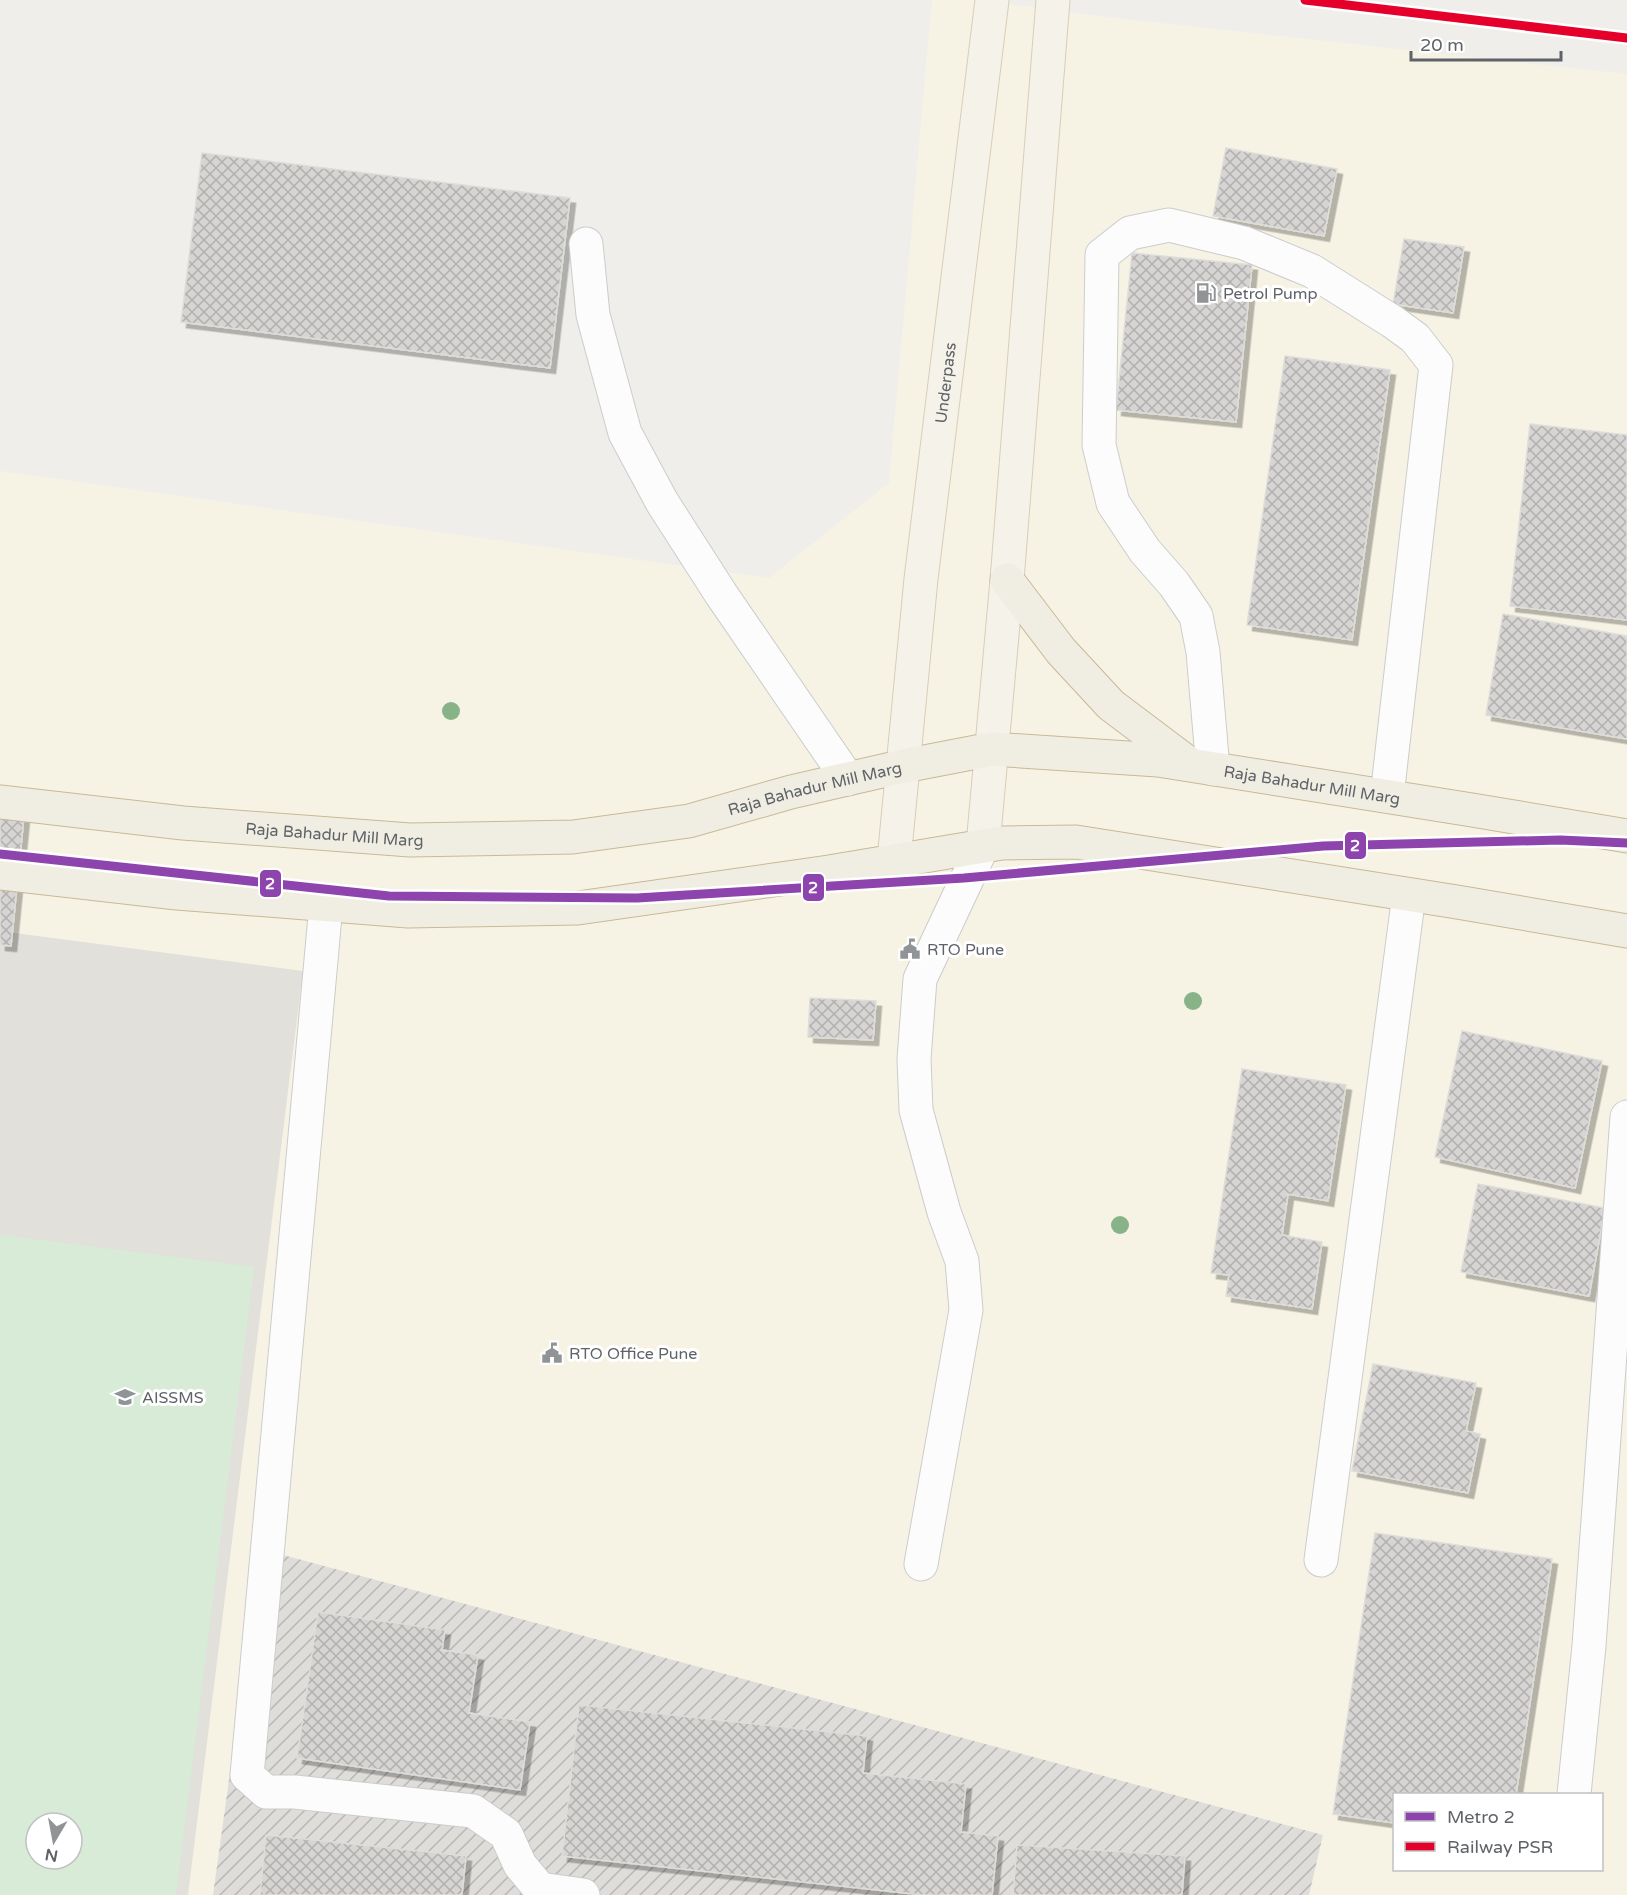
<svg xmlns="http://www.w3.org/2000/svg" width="1627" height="1895" viewBox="0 0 1627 1895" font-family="'Varela Round',sans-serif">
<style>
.commercial{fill:#f7f3e4;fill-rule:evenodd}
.industrial{fill:url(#industrial-furrows)}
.education{fill:#e2e0da;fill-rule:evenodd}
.green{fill:#d8ebd6;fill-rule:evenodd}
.building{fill:url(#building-cross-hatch);stroke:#deddd9;stroke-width:1.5;filter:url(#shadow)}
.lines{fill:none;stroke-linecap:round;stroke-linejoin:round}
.minor-casing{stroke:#cbcccc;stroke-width:35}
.major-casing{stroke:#d7ceb8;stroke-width:35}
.highway-casing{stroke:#c8b996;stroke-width:35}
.minor{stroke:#fdfcfc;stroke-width:33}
.major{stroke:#f4f2e9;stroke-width:33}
.highway{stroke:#f0ede3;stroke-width:33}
.rail-1-casing{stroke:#fff;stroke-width:14}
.rail-1{stroke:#e4002b;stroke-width:9}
.metro-1-casing{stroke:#fff;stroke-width:14}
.metro-1{stroke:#8e44ad;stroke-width:9}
.tree{fill:#88b388}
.labels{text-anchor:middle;stroke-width:6;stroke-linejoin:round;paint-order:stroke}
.poi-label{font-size:16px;fill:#5f6368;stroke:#fff;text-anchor:start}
.street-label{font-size:16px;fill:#5f6368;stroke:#fff}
.line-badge{stroke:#fff;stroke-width:2}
.badge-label{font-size:16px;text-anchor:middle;font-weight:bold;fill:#fff}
</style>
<defs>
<pattern id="industrial-furrows" width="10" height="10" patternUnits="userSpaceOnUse" patternTransform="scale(1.5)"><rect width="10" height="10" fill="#dfddda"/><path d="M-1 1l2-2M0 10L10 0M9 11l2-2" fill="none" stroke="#b8b7b5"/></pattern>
<pattern id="building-cross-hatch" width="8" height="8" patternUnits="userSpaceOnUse" patternTransform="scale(1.5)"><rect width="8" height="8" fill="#d6d5d3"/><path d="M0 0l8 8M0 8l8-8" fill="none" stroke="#b1b0af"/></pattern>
<filter id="shadow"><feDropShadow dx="5.5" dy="5.5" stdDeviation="0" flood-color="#0004"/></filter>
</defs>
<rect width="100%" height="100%" fill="#efeeea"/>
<path class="commercial" d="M 932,0 L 979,0 L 1105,17 L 1627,74 L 1627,1895 L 0,1895 L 0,471 L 769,578 L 889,483 ZM 1394,1794 L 1602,1794 L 1602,1870 L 1394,1870 ZM 36,1823 L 72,1823 L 72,1859 L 36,1859 Z"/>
<polygon class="industrial" points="261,1549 1323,1835 1309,1895 213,1895"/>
<path class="education" d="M 0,931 L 303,971 L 188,1895 L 0,1895 ZM 36,1823 L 72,1823 L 72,1859 L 36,1859 Z"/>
<path class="green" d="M 0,1235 L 254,1267 L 176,1895 L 0,1895 ZM 36,1823 L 72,1823 L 72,1859 L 36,1859 Z"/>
<g class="building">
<polygon points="1226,148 1337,169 1324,236 1213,216"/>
<polygon points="202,153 570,198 550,368 181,322"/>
<polygon points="1404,239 1464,247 1453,313 1393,304"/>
<polygon points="1132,253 1252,265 1236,422 1116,410"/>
<polygon points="1285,356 1390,370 1352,640 1247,625"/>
<polygon points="1530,424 1627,435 1627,620 1510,606"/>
<polygon points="1503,614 1627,636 1627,739 1486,715"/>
<polygon points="0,792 26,796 11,946 0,945"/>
<polygon points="810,998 876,1001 873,1040 808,1037"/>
<polygon points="1462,1031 1602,1061 1575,1188 1435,1157"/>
<polygon points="1242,1069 1346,1085 1328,1201 1288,1194 1282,1235 1322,1242 1312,1309 1226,1296 1229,1275 1211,1273"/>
<polygon points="1478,1184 1605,1208 1589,1296 1461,1272"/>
<polygon points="1373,1364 1476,1383 1466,1431 1480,1434 1468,1493 1352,1471"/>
<polygon points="1375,1533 1552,1559 1516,1794 1394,1794 1394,1823 1333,1814"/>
<polygon points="318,1612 445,1630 442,1650 478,1655 469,1713 530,1722 520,1790 297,1758"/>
<polygon points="579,1705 867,1736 863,1773 966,1784 961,1832 998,1836 992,1895 923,1895 562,1856"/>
<polygon points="266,1835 466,1856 462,1895 260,1895"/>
<polygon points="1017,1845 1185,1856 1182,1895 1013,1895"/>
</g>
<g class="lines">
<g class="minor-casing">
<g id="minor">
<polyline points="586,244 593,315 625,433 662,502 721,594 848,779"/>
<polyline points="1213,769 1203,652 1196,616 1174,584 1145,551 1113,503 1099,445 1102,255 1130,233 1169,225 1244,243 1312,271 1393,322 1415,338 1436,365 1387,796"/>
<polyline points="326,905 247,1775 266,1792 295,1792 473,1811 506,1834 520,1865 540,1889 583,1895"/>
<polyline points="1321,1560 1409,895"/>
<polyline points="921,1564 966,1310 962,1261 944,1212 916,1110 914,1059 920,979 983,845"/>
<polyline points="1574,1794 1589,1646 1627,1117"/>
</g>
</g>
<g class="major-casing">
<g id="major">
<polyline points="983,845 1007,580 1053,0"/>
<path id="s1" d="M 894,860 L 921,579 L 992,0"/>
</g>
</g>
<g class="highway-casing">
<g id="highway">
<polyline points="1007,580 1061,651 1111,705 1188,763"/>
<path id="s2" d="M 0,802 L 183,823 L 410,840 L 573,837 L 689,821 L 791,792 L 904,766 L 992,749 L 1158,760 L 1472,810 L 1627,836"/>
<polyline points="0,873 177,893 408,911 578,908 829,872 1002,843 1076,842 1457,902 1627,931"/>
</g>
</g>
<use href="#minor" class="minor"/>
<use href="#major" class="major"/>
<use href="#highway" class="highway"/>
<g class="rail-1-casing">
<polyline id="rail-1" points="1305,0 1627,38"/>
</g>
<use href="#rail-1" class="rail-1"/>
<g class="metro-1-casing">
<polyline id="metro-1" points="0,854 389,896 637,898 964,878 1323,846 1560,840 1627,843"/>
</g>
<use href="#metro-1" class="metro-1"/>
</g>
<g class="tree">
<circle cx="451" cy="711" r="9"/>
<circle cx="1193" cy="1001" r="9"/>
<circle cx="1120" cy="1225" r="9"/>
</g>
<defs>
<g id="fuel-bare" transform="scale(1.62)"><path d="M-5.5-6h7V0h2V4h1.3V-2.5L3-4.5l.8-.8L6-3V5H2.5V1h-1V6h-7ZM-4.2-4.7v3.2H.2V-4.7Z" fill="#919496" stroke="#fff" stroke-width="2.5" paint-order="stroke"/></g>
<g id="civic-bare" transform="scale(1.62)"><path d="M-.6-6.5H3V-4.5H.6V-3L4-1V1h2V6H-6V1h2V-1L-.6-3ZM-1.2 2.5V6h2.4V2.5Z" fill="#919496" stroke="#fff" stroke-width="2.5" paint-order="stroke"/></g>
<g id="university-bare" transform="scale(1.62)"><path d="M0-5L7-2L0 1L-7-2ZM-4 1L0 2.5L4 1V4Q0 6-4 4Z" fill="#919496" stroke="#fff" stroke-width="2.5" paint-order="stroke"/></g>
</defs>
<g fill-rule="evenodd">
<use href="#fuel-bare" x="1206" y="293"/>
<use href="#civic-bare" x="910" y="949"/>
<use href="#civic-bare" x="552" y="1353"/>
<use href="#university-bare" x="125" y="1397"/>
</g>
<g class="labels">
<g class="poi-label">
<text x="1223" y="299">Petrol Pump</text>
<text x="927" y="955">RTO Pune</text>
<text x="569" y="1359">RTO Office Pune</text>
<text x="142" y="1403">AISSMS</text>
</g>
<g class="street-label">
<text dy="6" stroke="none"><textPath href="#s1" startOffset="480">Underpass</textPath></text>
<text dy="6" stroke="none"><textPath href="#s2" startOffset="1326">Raja Bahadur Mill Marg</textPath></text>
<text dy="6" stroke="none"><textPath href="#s2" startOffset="822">Raja Bahadur Mill Marg</textPath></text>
<text dy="6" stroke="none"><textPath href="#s2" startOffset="336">Raja Bahadur Mill Marg</textPath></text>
</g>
</g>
<g class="line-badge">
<rect x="1344" y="831" width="23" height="29" rx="6" fill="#8e44ad"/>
<rect x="259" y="869" width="23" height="29" rx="6" fill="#8e44ad"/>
<rect x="802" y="873" width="23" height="29" rx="6" fill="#8e44ad"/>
</g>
<g class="badge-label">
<text x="1355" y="851">2</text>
<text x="270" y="889">2</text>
<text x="813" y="893">2</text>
</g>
<rect x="1393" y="1793" width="210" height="78" fill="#ffffff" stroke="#bfc1c3" stroke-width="1.5"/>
<rect x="1405" y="1812" width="30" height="9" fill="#8e44ad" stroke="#bfc1c3" stroke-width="1.5"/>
<text x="1447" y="1823" font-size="18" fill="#5f6368">Metro 2</text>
<rect x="1405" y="1842" width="30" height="9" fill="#e4002b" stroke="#bfc1c3" stroke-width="1.5"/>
<text x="1447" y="1853" font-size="18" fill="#5f6368">Railway PSR</text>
<g transform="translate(54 1841) rotate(190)"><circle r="28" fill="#ffffff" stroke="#bfc1c3" stroke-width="1.5"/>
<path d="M0-4.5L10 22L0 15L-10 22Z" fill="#919496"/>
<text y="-9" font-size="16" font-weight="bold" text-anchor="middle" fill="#5f6368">N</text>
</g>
<path d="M1411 51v9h150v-9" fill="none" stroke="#5f6368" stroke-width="3"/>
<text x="1420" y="51" font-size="18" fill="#5f6368" stroke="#ffffff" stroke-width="4.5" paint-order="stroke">20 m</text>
</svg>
